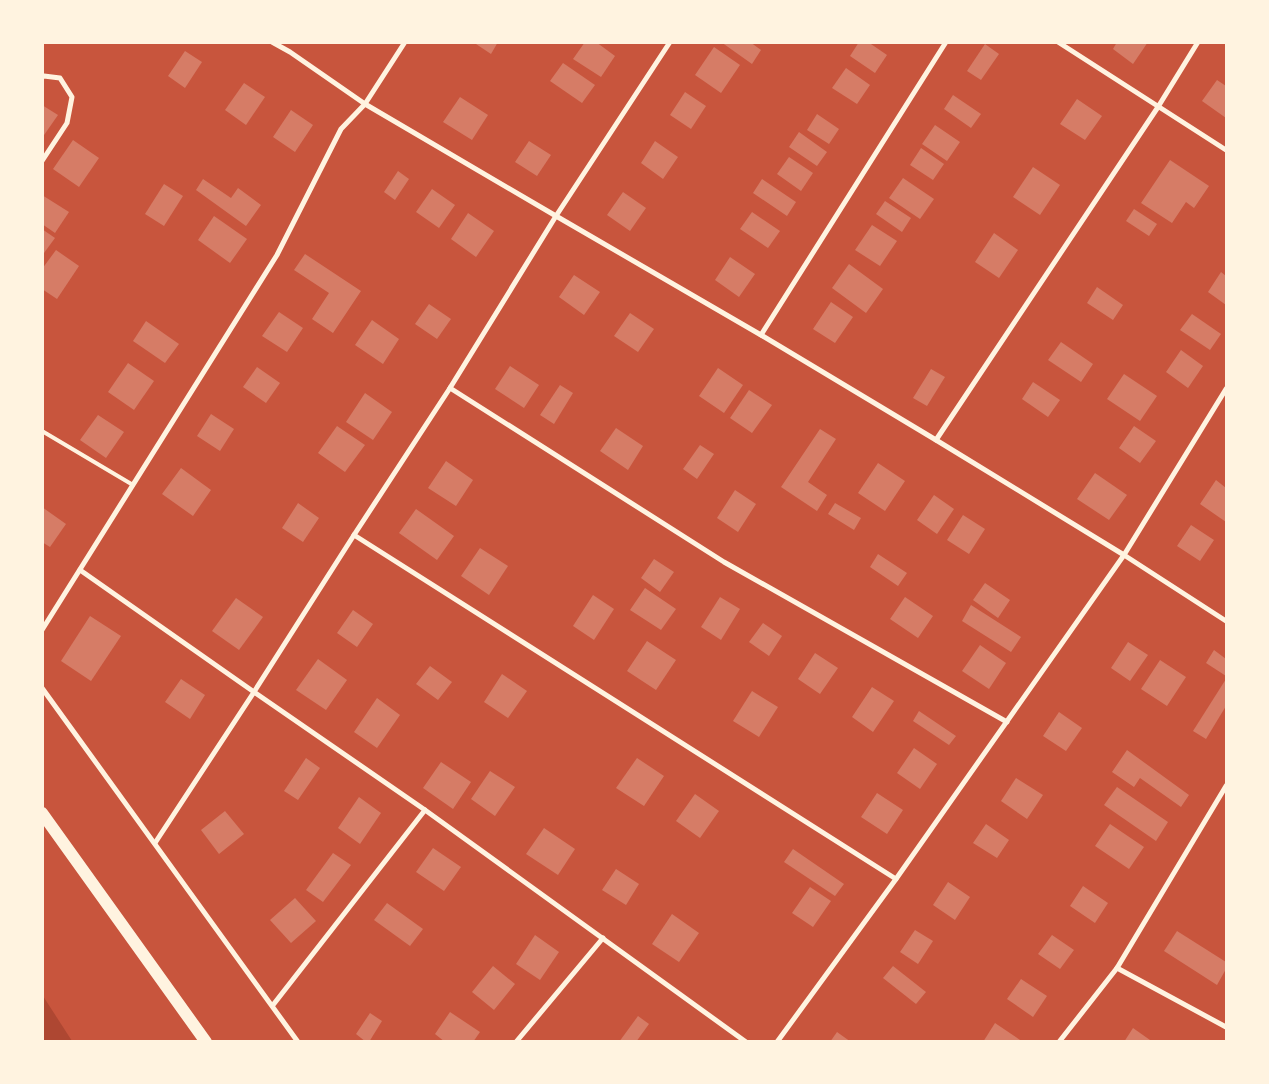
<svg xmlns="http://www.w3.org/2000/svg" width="1269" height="1084" viewBox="0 0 1269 1084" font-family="Roboto,sans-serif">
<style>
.green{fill:#ae4732}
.building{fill:#d67c66}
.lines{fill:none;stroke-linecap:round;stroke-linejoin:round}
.service{stroke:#fff3e0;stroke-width:4}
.minor{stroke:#fff3e0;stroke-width:5}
.trunk{stroke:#fff3e0;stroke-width:12}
</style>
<rect width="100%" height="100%" fill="#c8553d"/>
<polygon class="green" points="42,996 43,996 72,1041 43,1041"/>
<g class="building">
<polygon points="473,42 498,42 491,54"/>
<polygon points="585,42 596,42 615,56 601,77 573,59"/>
<polygon points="721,42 750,42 761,50 752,64"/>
<polygon points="859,42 868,42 887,55 875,73 850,56"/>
<polygon points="1117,42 1148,42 1133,64 1113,49"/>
<polygon points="985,44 999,54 981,80 967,71"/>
<polygon points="714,47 740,65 721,93 695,75"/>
<polygon points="185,51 202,62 185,88 168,76"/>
<polygon points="563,63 595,85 582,103 550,81"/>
<polygon points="846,68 870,85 857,104 832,88"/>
<polygon points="1217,80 1226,86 1226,118 1202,101"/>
<polygon points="244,83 265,97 246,125 225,110"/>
<polygon points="685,92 706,106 691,129 670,115"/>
<polygon points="953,95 981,114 971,128 944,109"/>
<polygon points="460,97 488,115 472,140 443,122"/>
<polygon points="1077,99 1102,116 1085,140 1060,124"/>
<polygon points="42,105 58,115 42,138"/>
<polygon points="291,110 313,125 295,152 273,137"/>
<polygon points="817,114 839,129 829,144 807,130"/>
<polygon points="935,125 960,142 947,161 922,144"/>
<polygon points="799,132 827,152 817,166 789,147"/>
<polygon points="73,140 99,158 79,187 53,169"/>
<polygon points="529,141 551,155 537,176 515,162"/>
<polygon points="655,141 678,157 663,179 641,163"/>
<polygon points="921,148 944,164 933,180 910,165"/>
<polygon points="789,157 813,173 801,191 777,174"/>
<polygon points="1170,160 1209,186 1194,208 1186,202 1172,223 1141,203"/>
<polygon points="1033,167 1060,185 1040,215 1013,197"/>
<polygon points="398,171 409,179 395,200 384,192"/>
<polygon points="903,178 934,199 920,219 889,198"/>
<polygon points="203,179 231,198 238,188 261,205 246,226 196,190"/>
<polygon points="762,179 796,202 787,216 753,193"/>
<polygon points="164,184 183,196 164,226 145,214"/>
<polygon points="432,189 455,205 439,228 416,212"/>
<polygon points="623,192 646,208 630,231 607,215"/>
<polygon points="42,195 69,212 55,233 42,224"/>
<polygon points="885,201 911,218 902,232 876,214"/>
<polygon points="1134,209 1157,224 1149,236 1126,221"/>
<polygon points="752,212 780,231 768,248 740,229"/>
<polygon points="468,213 494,231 476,257 451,239"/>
<polygon points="214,216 247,239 230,263 198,240"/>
<polygon points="872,225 897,241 880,266 855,250"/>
<polygon points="42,229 55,238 44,253 42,251"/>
<polygon points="994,233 1018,250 999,278 975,262"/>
<polygon points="56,250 79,266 57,299 42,289 42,269"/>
<polygon points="305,254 361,291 333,333 312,319 329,293 294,270"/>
<polygon points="730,257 755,274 739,297 715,280"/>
<polygon points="849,264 883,289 866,313 832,288"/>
<polygon points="1221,272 1226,276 1226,305 1208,292"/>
<polygon points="574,275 600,292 584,315 559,297"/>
<polygon points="1097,287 1123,305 1113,320 1087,303"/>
<polygon points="831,302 853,317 835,343 813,329"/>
<polygon points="429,304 451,319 437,339 415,324"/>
<polygon points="279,312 303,328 287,352 262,336"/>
<polygon points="630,313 654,329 638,352 614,336"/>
<polygon points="1192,314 1221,334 1210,350 1180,330"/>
<polygon points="372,320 399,339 383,364 355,345"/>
<polygon points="146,321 179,344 165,363 133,341"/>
<polygon points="1061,342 1093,364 1081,382 1048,360"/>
<polygon points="1181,350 1203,366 1188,388 1166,372"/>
<polygon points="128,363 154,381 134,410 108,392"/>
<polygon points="510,366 539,385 524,408 495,389"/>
<polygon points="257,367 280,383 266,403 243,387"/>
<polygon points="718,368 743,385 724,413 699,396"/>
<polygon points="931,369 945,377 927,406 913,398"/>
<polygon points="1124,374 1157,396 1140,421 1107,399"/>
<polygon points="1033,382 1060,400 1048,417 1022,399"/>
<polygon points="560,385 573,393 554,424 540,415"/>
<polygon points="749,390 772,405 752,433 730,418"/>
<polygon points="365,393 392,412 373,440 346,422"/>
<polygon points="211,414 234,429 220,451 197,436"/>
<polygon points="98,415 124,432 106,458 80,440"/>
<polygon points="337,426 365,445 345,472 318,453"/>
<polygon points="1134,426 1156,441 1140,463 1119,448"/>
<polygon points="616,428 643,446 628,470 600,451"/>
<polygon points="820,429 836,439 808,482 827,495 817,511 781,487"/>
<polygon points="700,445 714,454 697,479 683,469"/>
<polygon points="446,461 473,480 456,506 428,488"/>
<polygon points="878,463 905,481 885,511 858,493"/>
<polygon points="181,468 211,490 193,516 162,494"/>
<polygon points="1095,473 1127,495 1109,520 1077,499"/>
<polygon points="1216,480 1226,488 1226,522 1200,504"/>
<polygon points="735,490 756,504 738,532 717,518"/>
<polygon points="934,495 954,509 937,534 917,520"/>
<polygon points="298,503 319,518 303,542 282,528"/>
<polygon points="835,503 861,518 854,530 828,514"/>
<polygon points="42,507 66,524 50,547 42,542"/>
<polygon points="416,509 454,536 437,560 399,533"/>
<polygon points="963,515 985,529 969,554 947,540"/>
<polygon points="1191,525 1214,540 1200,561 1177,546"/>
<polygon points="480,548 508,566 489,595 461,576"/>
<polygon points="878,554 907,573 898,586 870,567"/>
<polygon points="654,559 674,572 660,592 641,578"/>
<polygon points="985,583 1010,600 998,618 973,600"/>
<polygon points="645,588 676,609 661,630 630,610"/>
<polygon points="593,595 614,609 594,640 573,626"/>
<polygon points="720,597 740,609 721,640 701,627"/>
<polygon points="905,597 933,616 918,638 890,619"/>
<polygon points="236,598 263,617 239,650 212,631"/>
<polygon points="971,605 1021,637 1011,652 962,621"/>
<polygon points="353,610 373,624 357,647 337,633"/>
<polygon points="90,616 121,636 91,681 61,661"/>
<polygon points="763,623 782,636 769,656 749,642"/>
<polygon points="647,641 676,660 656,690 627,671"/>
<polygon points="1128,642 1148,655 1130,681 1111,668"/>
<polygon points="980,645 1006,663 989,689 962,671"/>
<polygon points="1214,650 1226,659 1226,676 1206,663"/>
<polygon points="815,653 838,668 820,694 798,679"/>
<polygon points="318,659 347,680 326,710 296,690"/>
<polygon points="1160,660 1186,677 1167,706 1141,689"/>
<polygon points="430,666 452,682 438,700 416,684"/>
<polygon points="502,674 527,691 508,718 484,702"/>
<polygon points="181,679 205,695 190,719 165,702"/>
<polygon points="1226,679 1226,706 1206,739 1193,731"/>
<polygon points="872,687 894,701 873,732 852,717"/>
<polygon points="752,691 778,707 759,737 733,721"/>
<polygon points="377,698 400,715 377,748 354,732"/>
<polygon points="919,711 956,736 949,745 913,721"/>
<polygon points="1059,712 1082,728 1066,751 1043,736"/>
<polygon points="914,748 937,764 920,789 897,773"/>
<polygon points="1127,750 1189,795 1181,807 1140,778 1134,787 1112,772"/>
<polygon points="306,758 320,768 298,800 284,791"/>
<polygon points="637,758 664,776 644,806 616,788"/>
<polygon points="441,762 471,782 453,809 423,788"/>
<polygon points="490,771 515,787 495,816 471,799"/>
<polygon points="1016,778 1043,795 1027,819 1001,801"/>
<polygon points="1117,787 1168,822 1156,841 1104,805"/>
<polygon points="877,793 903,810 887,834 861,817"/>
<polygon points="695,794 719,811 700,838 676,821"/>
<polygon points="359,797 381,813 360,844 338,828"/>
<polygon points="225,811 244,834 219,854 201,830"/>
<polygon points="986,824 1009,840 997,858 973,843"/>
<polygon points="1110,824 1144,847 1129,869 1095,846"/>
<polygon points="544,828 575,849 558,875 526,854"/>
<polygon points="433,848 461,867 444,891 416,872"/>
<polygon points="793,849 844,884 835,896 784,862"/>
<polygon points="333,853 351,865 323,902 306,890"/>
<polygon points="616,869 639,884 626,905 602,890"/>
<polygon points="948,882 970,897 955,920 933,905"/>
<polygon points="1083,886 1108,903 1095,923 1070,906"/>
<polygon points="810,887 831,901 813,927 792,913"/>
<polygon points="295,898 316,921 291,943 270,920"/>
<polygon points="387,903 423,929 410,946 374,920"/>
<polygon points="672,914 699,933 679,962 652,944"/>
<polygon points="915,930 933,941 918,964 900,952"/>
<polygon points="1177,931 1226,962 1226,969 1217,985 1164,951"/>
<polygon points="535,935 559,952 540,980 516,964"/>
<polygon points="1052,935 1074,950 1060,969 1038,954"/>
<polygon points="493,966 515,984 494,1010 472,992"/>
<polygon points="893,966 926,992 916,1004 883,978"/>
<polygon points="1021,979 1047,996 1033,1017 1007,999"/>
<polygon points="450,1012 480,1032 473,1042 445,1042 435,1034"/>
<polygon points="370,1013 382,1021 369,1042 366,1042 356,1034"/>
<polygon points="638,1016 649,1024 636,1042 619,1042"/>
<polygon points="995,1023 1023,1042 983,1042"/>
<polygon points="1133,1028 1150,1040 1149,1042 1124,1042"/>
<polygon points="837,1032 851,1042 830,1042"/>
</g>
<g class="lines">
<polyline class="service" points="42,431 133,485"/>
<g class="minor">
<polyline points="272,42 290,52 365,104 556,216 761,335 936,440 1124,555 1226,621"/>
<polyline points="1058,42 1226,150"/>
<polyline points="42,77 44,76 60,78 72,97 67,123 42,161"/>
<polyline points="761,335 946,42"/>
<polyline points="450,388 724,562 1007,722"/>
<polyline points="936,440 1158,107 1198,42"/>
<polyline points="354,535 896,879"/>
<polyline points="80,570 254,692 425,810 746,1042"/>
<polyline points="42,630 277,255 341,129 365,104 405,42"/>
<polyline points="42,688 298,1042"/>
<polyline points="155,843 254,692 354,535 450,388 556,216 670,42"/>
<polyline points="1117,968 1226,1027"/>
<polyline points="273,1005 425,810"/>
<polyline points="516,1042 603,938"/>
<polyline points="777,1042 896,879 1124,555 1226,389"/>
<polyline points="1059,1042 1117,968 1226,786"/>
</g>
<polyline class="trunk" points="42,813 206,1042"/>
</g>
<rect width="1269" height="1084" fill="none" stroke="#fff3e0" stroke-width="88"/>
</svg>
